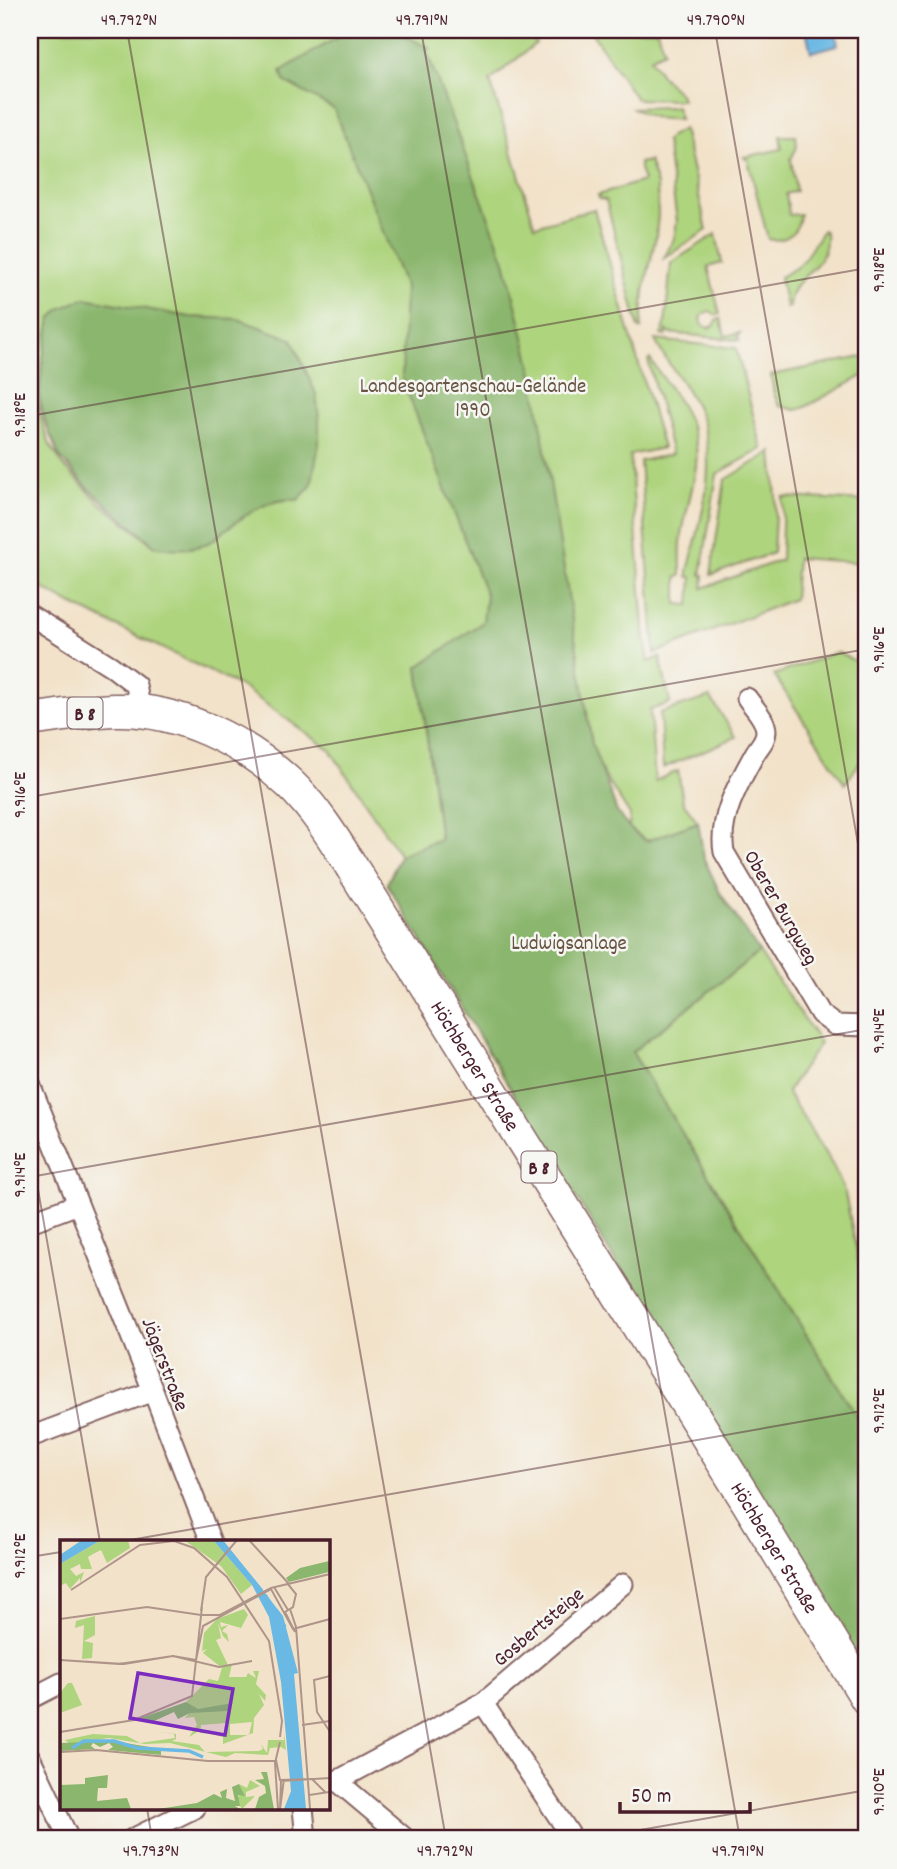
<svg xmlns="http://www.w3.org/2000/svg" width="897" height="1869" viewBox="0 0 897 1869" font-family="Dekko,sans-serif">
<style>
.green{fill:#aed47e;stroke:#7c7a54;stroke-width:2;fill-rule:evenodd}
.forest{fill:#8ab66d;stroke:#6a6a4c;stroke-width:2}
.water{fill:#6ab8e4;stroke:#5a6c88;stroke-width:2}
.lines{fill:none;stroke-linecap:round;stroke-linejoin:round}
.street-casing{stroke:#856362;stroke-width:23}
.primary-casing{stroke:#856362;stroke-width:35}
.street{stroke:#fff;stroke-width:19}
.primary{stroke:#fff;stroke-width:32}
.ticks{fill:none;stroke:#4a1f2b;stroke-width:2;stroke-opacity:0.45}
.labels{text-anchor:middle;stroke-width:5;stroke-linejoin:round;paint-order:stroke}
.shield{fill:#f6f6f2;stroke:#7e6067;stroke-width:2}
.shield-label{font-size:19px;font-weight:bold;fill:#4a1f2b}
.park-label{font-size:21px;fill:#685544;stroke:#f6f6f2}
.street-label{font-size:21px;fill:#4a1f2b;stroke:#f6f6f2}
.inset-river{fill:none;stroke:#6ab8e4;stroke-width:3.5}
.inset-road{fill:none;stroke:#af948a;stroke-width:2}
.view{fill:#7b2cbf;fill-opacity:0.15;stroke:#7b2cbf;stroke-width:3.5}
.inset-edge{fill:none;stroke:#4a1f2b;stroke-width:3.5}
.neatline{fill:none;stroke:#4a1f2b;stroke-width:2.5}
.ticks-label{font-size:18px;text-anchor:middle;fill:#4a1f2b}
</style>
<rect width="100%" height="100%" fill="#f6f6f2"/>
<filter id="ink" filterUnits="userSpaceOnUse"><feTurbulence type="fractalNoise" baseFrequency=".0143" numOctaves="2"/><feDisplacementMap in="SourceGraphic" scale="14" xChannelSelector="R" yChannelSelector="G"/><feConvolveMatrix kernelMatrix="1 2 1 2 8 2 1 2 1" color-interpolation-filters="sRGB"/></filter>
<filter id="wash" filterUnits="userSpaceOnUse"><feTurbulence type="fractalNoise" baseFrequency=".00686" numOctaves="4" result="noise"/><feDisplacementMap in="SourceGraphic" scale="28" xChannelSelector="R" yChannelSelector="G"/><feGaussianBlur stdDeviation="1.57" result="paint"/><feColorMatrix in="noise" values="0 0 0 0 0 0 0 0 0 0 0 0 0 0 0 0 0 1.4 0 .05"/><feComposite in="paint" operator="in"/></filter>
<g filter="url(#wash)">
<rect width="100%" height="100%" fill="#f2e2c9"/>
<g class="green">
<path d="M 30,30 L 525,30 L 536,43 L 490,81 L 535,226 L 594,209 L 663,448 L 630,455 L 645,640 L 649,662 L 660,657 L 670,703 L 650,710 L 655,781 L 678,771 L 683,802 L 698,822 L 647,841 L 629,828 L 630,815 L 585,746 L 418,667 L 440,839 L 400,855 L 330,750 L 242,687 L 71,604 L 30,581 ZM 52,358 L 165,546 L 152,544 L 99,502 L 64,466 L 50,445 L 43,426 L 39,408 Z"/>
<polygon points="590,30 657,30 664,51 650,58 661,75 680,94 682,100 636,99"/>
<path d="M 676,107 L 680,119 C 660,120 650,118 633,108 Z"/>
<polygon points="683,129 707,230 664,258 674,239 677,221 666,141 669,137"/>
<path d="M 780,136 L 796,136 L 797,147 L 791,159 L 796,191 L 786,194 L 789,215 L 800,214 C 799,232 786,243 768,239 L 748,160 L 744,157 L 782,149 Z"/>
<polygon points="649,161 657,185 658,214 656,236 644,291 641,329 639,329 606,200 599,199 598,195 643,181 639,163"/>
<path d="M 823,230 L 826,233 C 829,273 790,273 789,307 L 786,308 L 780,277 L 797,267 L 805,258 Z"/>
<polygon points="716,234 722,263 708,267 720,314 716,315 710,311 704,313 701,318 702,324 708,328 714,326 717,320 721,319 725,336 740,333 738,335 739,340 668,333 667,329 666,336 661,335 665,325 671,263"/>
<path d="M 655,340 L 736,348 L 762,449 L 717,474 L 701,575 L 704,575 L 703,588 L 781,560 L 783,497 L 867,501 L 867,563 L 797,558 L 794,599 L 655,653 L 640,461 L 672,454 L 648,360 L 650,359 C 668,387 691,412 696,446 C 700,473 683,515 681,543 C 680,554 681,565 681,576 L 677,577 L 677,604 L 690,605 L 692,577 L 688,577 L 688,571 C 701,520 720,461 698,410 C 687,385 667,365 655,340 Z"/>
<polygon points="867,356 867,374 803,408 796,410 779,406 774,394 771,375"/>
<polygon points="772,452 776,497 773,553 711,575 725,480"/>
<polygon points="837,652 867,667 867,752 845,784 774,675"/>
<polygon points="710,697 736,737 663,768 660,713"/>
<polygon points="759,952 820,1043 787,1092 833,1166 845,1193 867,1302 867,1433 632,1052"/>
</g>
<g class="forest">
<path d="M 350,30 L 394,30 L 429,48 L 426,50 L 505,261 L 532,369 L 592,744 L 617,812 C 625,825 634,834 647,841 L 698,822 L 704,859 L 719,891 L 759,952 L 632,1052 L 867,1433 L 867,1673 L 761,1503 L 387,884 L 400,855 L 440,839 L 418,667 L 483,622 L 486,595 L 402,378 L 405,287 L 334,109 L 284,81 L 281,71 Z"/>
<path d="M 85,298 L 190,317 L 238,319 L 292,339 L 316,394 L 319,419 L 319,444 L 311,486 L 298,500 C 271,497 249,512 228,528 C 222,533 216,539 210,542 C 194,550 171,550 155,546 L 89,489 L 59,456 L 45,422 L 39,396 L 43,359 L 51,319 L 60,309 Z"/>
</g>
<polygon class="water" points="806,30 835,30 838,45 811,52"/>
</g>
<g filter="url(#ink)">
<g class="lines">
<g class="street-casing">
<g id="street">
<polyline points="30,615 111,666 136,685 141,712"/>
<path d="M 747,698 C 753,707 766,719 766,731 C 766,741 758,747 754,755 C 738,784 718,819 724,852 L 820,1014 L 835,1025 L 867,1026"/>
<polyline points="30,1084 153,1391 211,1542"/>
<polyline points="30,1222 78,1204"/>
<polyline points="30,1437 153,1391"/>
<polyline points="30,1699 61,1683"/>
<polyline points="483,1703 573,1839"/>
<polyline points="30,1757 69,1839"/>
<polyline points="327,1779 337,1781 406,1839"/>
<polyline points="337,1781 483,1703 623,1584"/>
<polyline points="303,1808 306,1839"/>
<polyline points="132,1839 195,1808"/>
</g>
</g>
<g class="primary-casing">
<g id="primary">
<path id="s1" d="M 30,720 C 58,716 87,711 115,710 C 177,708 244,741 289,783 C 320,812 346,859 370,896 L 747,1501 L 867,1699"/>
</g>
</g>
<use href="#street" class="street"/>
<use href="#primary" class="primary"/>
</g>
</g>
<path class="ticks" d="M 127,30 L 446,1839M 421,30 L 740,1839M 715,30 L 867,895M 30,36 L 64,30M 30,416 L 867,268M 30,797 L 867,649M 30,1144 L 100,1542M 30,1177 L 867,1029M 119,1542 L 867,1410M 30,1557 L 61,1552M 147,1808 L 152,1839M 589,1839 L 867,1790"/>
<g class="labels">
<g class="shield">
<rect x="67.5" y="697.5" width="35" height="31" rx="5"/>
<rect x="521.5" y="1151.5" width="35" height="31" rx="5"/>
</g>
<g class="shield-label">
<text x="85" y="720">B 8</text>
<text x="539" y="1174">B 8</text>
</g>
<g class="park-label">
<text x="473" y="392">Landesgartenschau-Gelände<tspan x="473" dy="24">1990</tspan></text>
<text x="569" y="949">Ludwigsanlage</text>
</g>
<g class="street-label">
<text transform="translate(782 907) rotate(60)" y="7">Oberer Burgweg</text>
<text dy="7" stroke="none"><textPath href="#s1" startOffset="618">Höchberger Straße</textPath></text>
<text transform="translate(166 1364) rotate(69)" y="7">Jägerstraße</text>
<text dy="7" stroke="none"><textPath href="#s1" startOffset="1185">Höchberger Straße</textPath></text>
<text transform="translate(538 1626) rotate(-40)" y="7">Gosbertsteige</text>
</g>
</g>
<g transform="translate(60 1540)">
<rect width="270" height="270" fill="#f2e2c9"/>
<path d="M 41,0 L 68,0 L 70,8 L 47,23 L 41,10 L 33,14 L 28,17 L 32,29 L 21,29 L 20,24 L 10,29 L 16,36 L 24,32 L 20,43 L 20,38 L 10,49 L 6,43 L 0,46 L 0,24 ZM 124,0 L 153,0 L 192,45 L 181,54 L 161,26 ZM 184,69 L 188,75 L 181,88 L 160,82 L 161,87 L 168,85 L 162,91 L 167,94 L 169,102 L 163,96 L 158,83 L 161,98 L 156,100 L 168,125 L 172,124 L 169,137 L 186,137 L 188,133 L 196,138 L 193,131 L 199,131 L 196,144 L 206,155 L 205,161 L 199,154 L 204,165 L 194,178 L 193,193 L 163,204 L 163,197 L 139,191 L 129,197 L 137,185 L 134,177 L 125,178 L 130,172 L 126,162 L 149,139 L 158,141 L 162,128 L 143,113 L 147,109 L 142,111 L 144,93 L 157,79 ZM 192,182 L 189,195 L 170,195 L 170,184 ZM 166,183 L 167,195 L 140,193 L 141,185 ZM 35,76 L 35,95 L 24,101 L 33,103 L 32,118 L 22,119 L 24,85 L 15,88 L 16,81 ZM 8,143 L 12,143 L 22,165 L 0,173 L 0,153 ZM 92,191 L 116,194 L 116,199 L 112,201 L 139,205 L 145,212 L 199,211 L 203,209 L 201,204 L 207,213 L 208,200 L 224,200 L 224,194 L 226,210 L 221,207 L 210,208 L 208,215 L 175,213 L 166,217 L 110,203 L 85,204 L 49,198 L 10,204 L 5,200 L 33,194 L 67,196 L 80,203 L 115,198 L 114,194 ZM 190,240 L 200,246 L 186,252 L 186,257 L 195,256 L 182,269 L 177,261 L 179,255 L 184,255 L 179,244 L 187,248 Z" fill="#aed47e" fill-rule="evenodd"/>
<path d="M 269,21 L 269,32 L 229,42 L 226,38 L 240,28 ZM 126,162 L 138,169 L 173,163 L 167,171 L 130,173 L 118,179 L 114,172 L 92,182 L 78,179 ZM 54,201 L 101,209 L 101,215 L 48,210 L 53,207 L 49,203 L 40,207 L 33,203 L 31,206 L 35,209 L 0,211 L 0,203 ZM 201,232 L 207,232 L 214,269 L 195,269 L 199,257 L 206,253 L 205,246 L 195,240 L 204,239 ZM 48,235 L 47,248 L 38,248 L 37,261 L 67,258 L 71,269 L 0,269 L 0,245 L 25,244 L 25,238 ZM 179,244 L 185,256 L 178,255 L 180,266 L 175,266 L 180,269 L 98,269 L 137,263 L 154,254 L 162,258 L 160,252 L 167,249 L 166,258 L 175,261 L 172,247 Z" fill="#8ab66d"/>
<path d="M 22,0 L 41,0 L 0,24 L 0,15 ZM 153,0 L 163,0 L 223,76 L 238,133 L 234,134 L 246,269 L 224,269 L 231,251 L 221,142 L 209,77 L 192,45 Z" fill="#6ab8e4"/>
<path class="inset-river" d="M 170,12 L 202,51M 0,17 L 29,0M 205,55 L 225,87M 12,208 L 24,201 L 54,201 L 77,208 L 129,211 L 143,217"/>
<path class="inset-road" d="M 189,0 L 229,44M 227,43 L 236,54 L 233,67 L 225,72 L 235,92M 214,47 L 228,70M 11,50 L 80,5 L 114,1 L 134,8 L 167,37 L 209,101 L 222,181 L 220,197M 230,69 L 236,87 L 249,255M 141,71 L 146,37 L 177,0M 141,75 L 160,75 L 211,48 L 270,34M 0,79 L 87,67 L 141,75M 0,120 L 59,124 L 113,116 L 159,127 L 192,121M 0,120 L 64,124 L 113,116 L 136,120 L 143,86 L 211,49 L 233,89 L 270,79M 270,136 L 254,140 L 257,172 L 270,192M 242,185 L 270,181M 0,192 L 74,180 L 132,156 L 142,67M 0,212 L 36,210 L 148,221 L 217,221M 216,220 L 220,240 L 252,239 L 265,252M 218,269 L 215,223 L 220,202M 220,269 L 224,239M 220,269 L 221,241 L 270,238M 250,269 L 249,255 L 269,252"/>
<path class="view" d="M 78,133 L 173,149 L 165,195 L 70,178 Z"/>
<rect width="270" height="270" class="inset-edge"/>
</g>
<rect width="897" height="1869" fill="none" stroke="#f6f6f2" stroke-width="77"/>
<path d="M620 1802v10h130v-10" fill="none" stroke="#4a1f2b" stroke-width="3.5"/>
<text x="631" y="1802" font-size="21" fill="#4a1f2b" stroke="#f6f6f2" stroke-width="5" paint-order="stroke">50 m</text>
<rect x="38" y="38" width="820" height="1792" class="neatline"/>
<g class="ticks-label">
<text x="129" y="25">49.792°N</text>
<text x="422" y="25">49.791°N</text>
<text x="716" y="25">49.790°N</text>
<text transform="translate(878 270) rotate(-90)" y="6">9.918°E</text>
<text transform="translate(19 415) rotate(-90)" y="6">9.918°E</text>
<text transform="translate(878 650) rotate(-90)" y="6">9.916°E</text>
<text transform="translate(19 795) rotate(-90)" y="6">9.916°E</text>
<text transform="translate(878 1031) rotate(-90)" y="6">9.914°E</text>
<text transform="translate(19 1175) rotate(-90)" y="6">9.914°E</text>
<text transform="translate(878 1411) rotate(-90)" y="6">9.912°E</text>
<text transform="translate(19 1556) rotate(-90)" y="6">9.912°E</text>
<text transform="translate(878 1792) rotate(-90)" y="6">9.910°E</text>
<text x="151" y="1856">49.793°N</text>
<text x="445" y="1856">49.792°N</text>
<text x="738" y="1856">49.791°N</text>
</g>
</svg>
